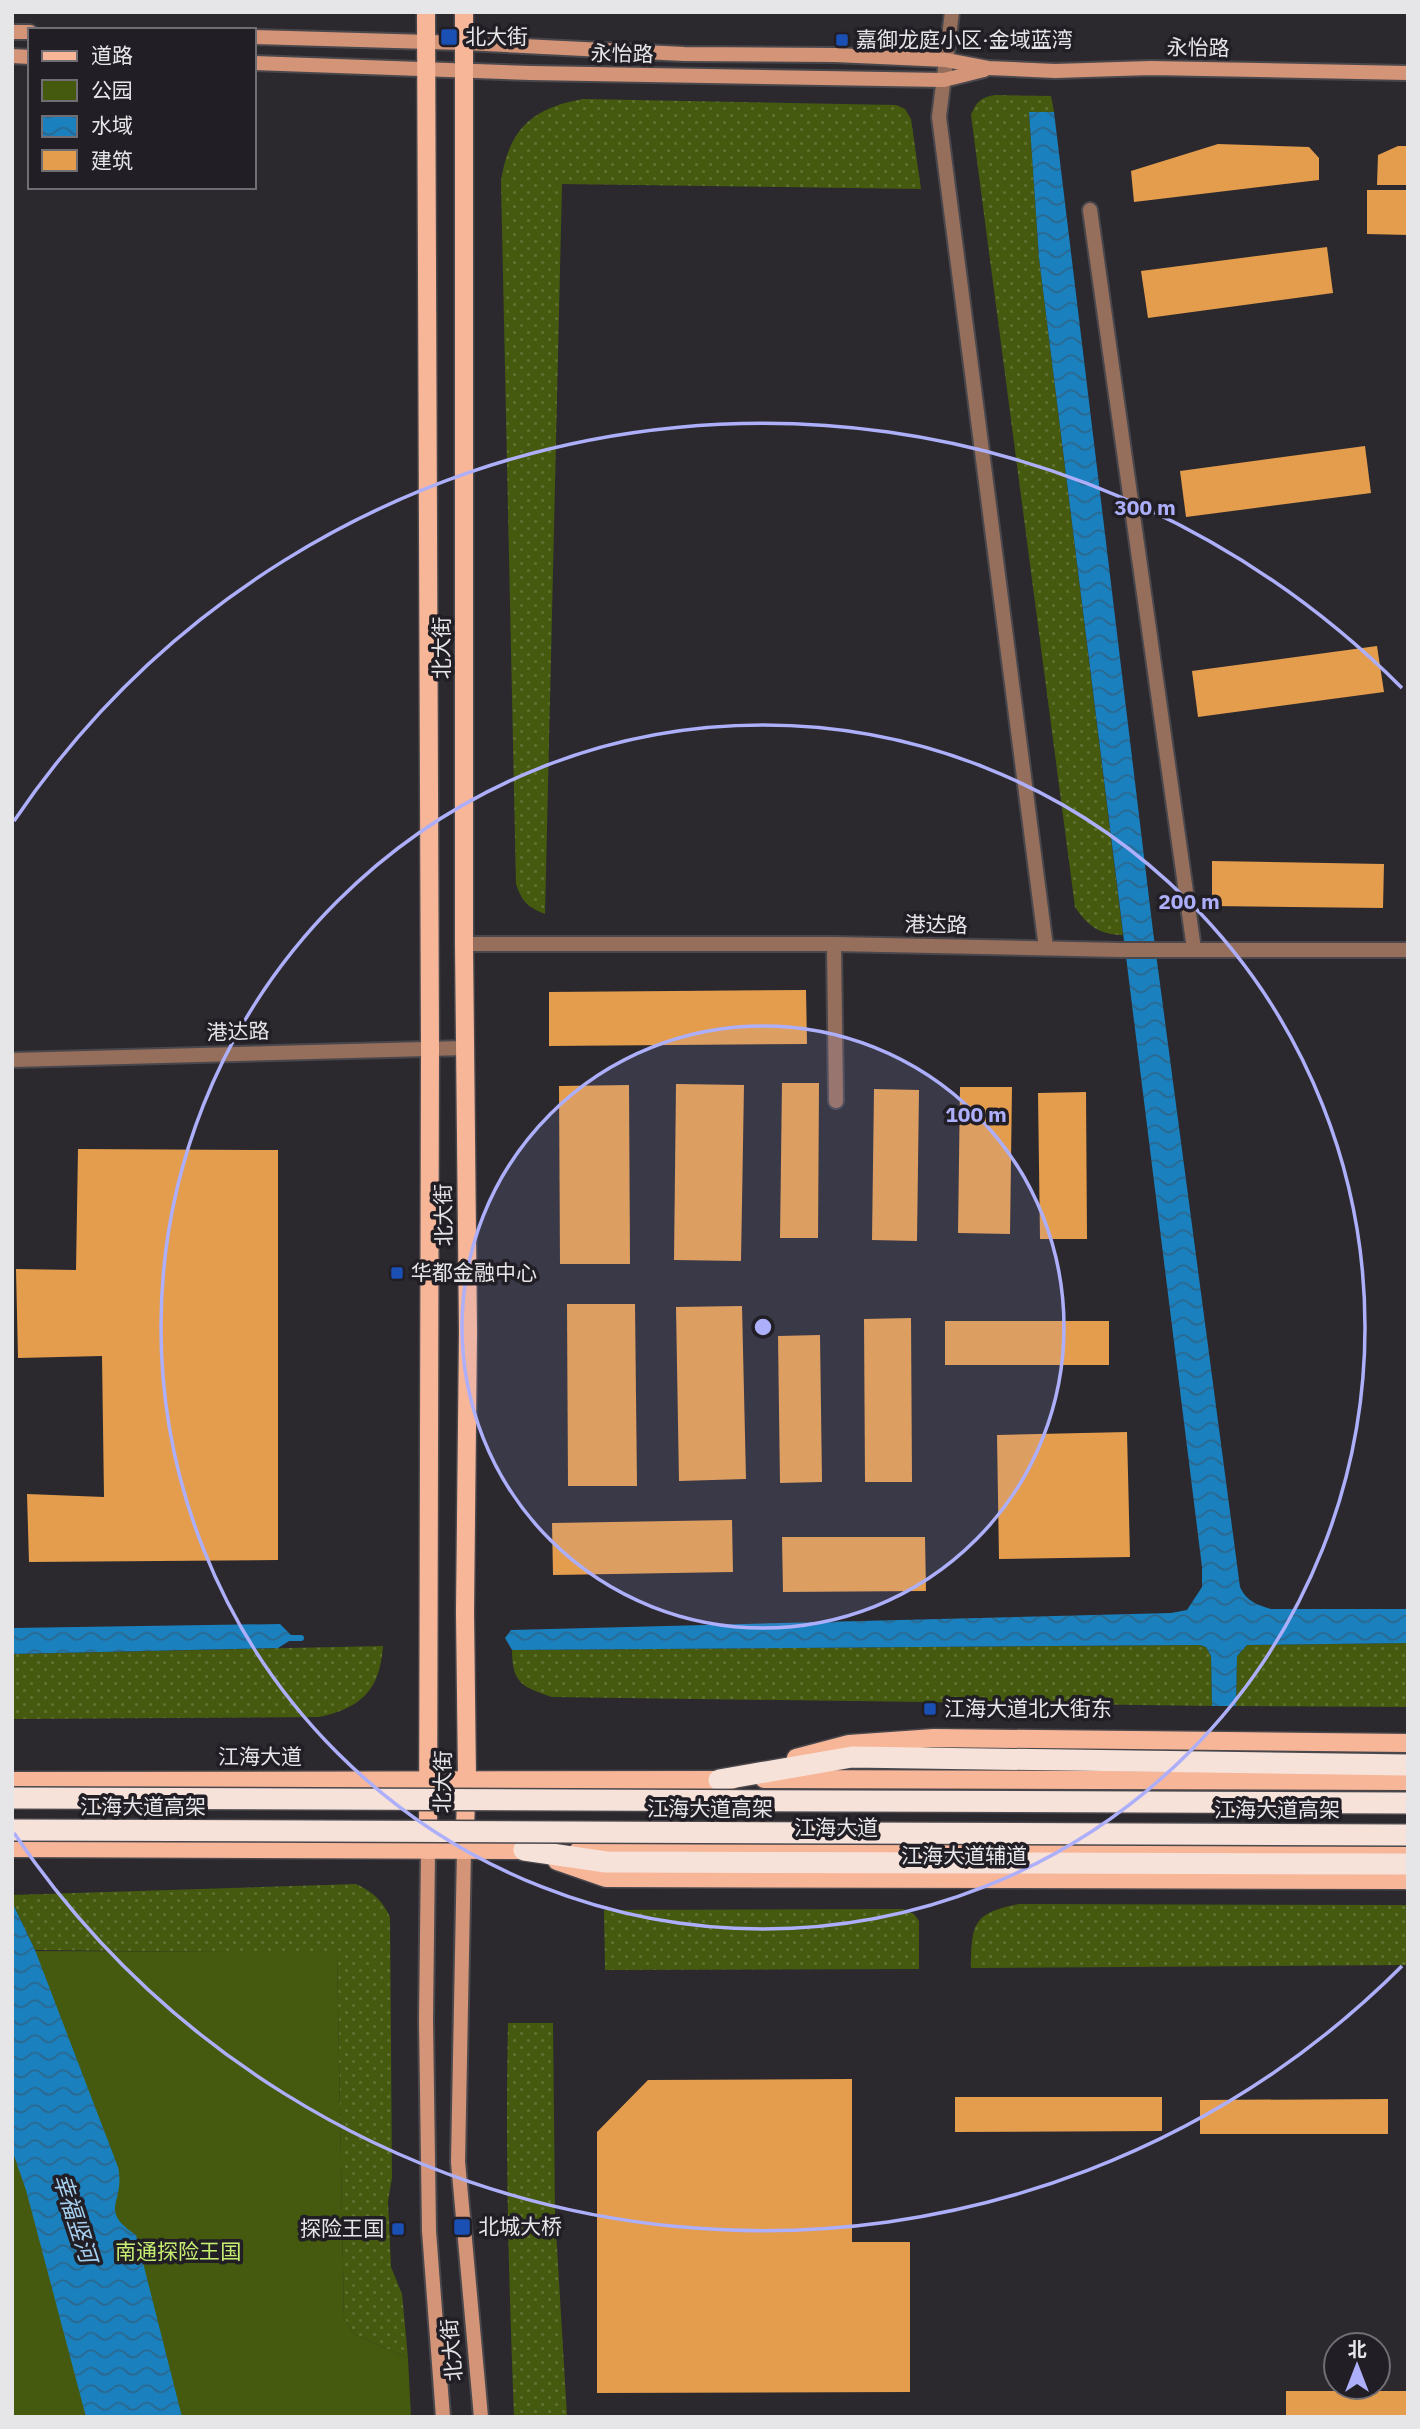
<svg xmlns="http://www.w3.org/2000/svg" width="1420" height="2429" viewBox="0 0 1420 2429" font-family="'IBM Plex Sans','Noto Sans SC',sans-serif">
<style>
.grass{fill:url(#grass-dots)}
.park{fill:#455a0e}
.water{fill:url(#water-waves)}
.lines{fill:none;stroke-linecap:round;stroke-linejoin:round}
.stream{stroke:#1a80be;stroke-width:6}
.building{fill:#e49d4d}
.street-casing{stroke:#49474c;stroke-width:18}
.secondary-casing{stroke:#49474c;stroke-width:18}
.primary-casing{stroke:#49474c;stroke-width:21}
.highway-casing{stroke:#49474c;stroke-width:24}
.street{stroke:#966e5c;stroke-width:14}
.secondary{stroke:#d39477;stroke-width:14}
.primary{stroke:#f8b698;stroke-width:18}
.highway{stroke:#f6e2d9;stroke-width:21}
.highway-bridge-casing{stroke:#49474c;stroke-width:24;stroke-linecap:butt}
.highway-bridge{stroke:#f6e2d9;stroke-width:21}
.ring{fill:none;stroke:#adaffb;stroke-width:3.5}
.transit-dot{fill:#1a4fb4;stroke:#211f25;stroke-width:2.5}
.labels{text-anchor:middle;stroke-width:7;stroke-linejoin:round;paint-order:stroke}
.poi-label{font-size:21px;fill:#e6e5e8;stroke:#211f25;text-anchor:start}
.street-label{font-size:21px;fill:#e6e5e8;stroke:#211f25}
.park-label{font-size:21px;fill:#c6ed71;stroke:#211f25}
.water-label{font-size:23px;font-style:italic;fill:#a7d0f1;stroke:#211f25}
.centre{fill:#adaffb;stroke:#211f25;stroke-width:3.5}
.ring-label{font-size:21px;text-anchor:middle;font-weight:bold;fill:#adaffb;stroke:#211f25;stroke-width:7;stroke-linejoin:round;paint-order:stroke}
</style>
<defs>
<pattern id="grass-dots" width="8" height="8" patternUnits="userSpaceOnUse" patternTransform="scale(1.75)"><rect width="8" height="8" fill="#455a0e"/><path d="M2 2h.1M6 6h.1" fill="none" stroke="#607231" stroke-width="1.8" stroke-linecap="round"/></pattern>
<pattern id="water-waves" width="16" height="10" patternUnits="userSpaceOnUse" patternTransform="scale(1.75)"><rect width="16" height="10" fill="#1a80be"/><path d="M0 5q4-4 8 0t8 0" fill="none" stroke="#2b688e"/></pattern>
</defs>
<rect width="100%" height="100%" fill="#2b292e"/>
<g class="grass">
<path d="M 995,95 L 1051,96 L 1054,112 L 1029,112 L 1039,258 L 1123,935 C 1100,935 1088,926 1075,907 L 971,115 C 976,102 981,97 995,95 Z"/>
<path d="M 583,99 L 896,105 L 905,109 L 911,119 L 921,189 L 562,184 L 545,914 C 528,907 522,902 516,884 L 501,181 C 509,129 532,108 583,99 Z"/>
<polygon points="1408,1643 1408,1707 1236,1706 1237,1656 1247,1645"/>
<path d="M 1200,1645 L 1206,1647 L 1211,1656 L 1212,1706 L 552,1697 C 522,1687 512,1683 512,1650 Z"/>
<path d="M 383,1646 C 380,1690 361,1708 319,1717 L 12,1719 L 12,1654 Z"/>
<path d="M 356,1884 C 373,1892 382,1900 390,1917 L 392,2178 L 388,2201 L 391,2267 L 402,2294 L 408,2358 L 354,2334 L 344,2318 L 337,1953 L 35,1950 L 12,1902 L 12,1895 Z"/>
<path d="M 1019,1904 L 1408,1905 L 1408,1965 L 971,1968 C 972,1924 972,1913 1019,1904 Z"/>
<polygon points="903,1909 914,1914 919,1921 919,1969 605,1970 604,1910"/>
<path d="M 508,2023 L 553,2023 L 555,2213 L 567,2417 L 514,2417 C 509,2285 505,2154 508,2023 Z"/>
</g>
<polygon class="park" points="12,1951 337,1952 344,2318 354,2334 408,2358 411,2417 12,2417"/>
<g class="water">
<path d="M 1029,112 L 1054,112 L 1153,931 L 1240,1587 C 1246,1601 1257,1605 1271,1609 L 1408,1609 L 1408,1643 L 1247,1645 L 1237,1656 L 1236,1706 L 1212,1706 L 1211,1656 L 1206,1647 L 1200,1645 L 512,1650 L 505,1638 L 511,1630 L 1171,1613 L 1187,1610 L 1202,1587 L 1202,1567 L 1039,258 Z"/>
<polygon points="280,1624 294,1638 278,1648 12,1654 12,1628"/>
<path d="M 12,1902 L 35,1950 L 118,2167 C 126,2203 97,2209 136,2235 L 182,2417 L 86,2417 L 26,2190 L 12,2150 Z"/>
</g>
<g class="lines">
<polyline class="stream" points="287,1638 301,1638"/>
</g>
<g class="building">
<polygon points="1218,144 1309,147 1319,158 1319,180 1134,202 1131,171"/>
<polygon points="1398,146 1408,146 1408,185 1377,185 1378,155"/>
<polygon points="1367,190 1408,190 1408,235 1367,234"/>
<polygon points="1327,247 1333,293 1148,318 1141,271"/>
<polygon points="1365,446 1371,493 1186,517 1180,471"/>
<polygon points="1377,646 1384,692 1198,717 1192,671"/>
<polygon points="1212,861 1384,864 1383,908 1212,906"/>
<polygon points="806,990 807,1044 549,1046 549,992"/>
<polygon points="782,1083 819,1083 818,1238 780,1238"/>
<polygon points="676,1084 744,1085 741,1261 674,1260"/>
<polygon points="629,1085 630,1264 560,1264 559,1086"/>
<polygon points="960,1087 1012,1087 1010,1234 958,1233"/>
<polygon points="874,1089 919,1090 917,1241 872,1240"/>
<polygon points="1086,1092 1087,1239 1040,1239 1038,1093"/>
<polygon points="78,1149 278,1150 278,1560 29,1562 27,1494 104,1497 102,1356 18,1358 16,1269 76,1270"/>
<polygon points="567,1304 635,1304 637,1486 568,1486"/>
<polygon points="742,1306 746,1479 679,1481 676,1307"/>
<polygon points="911,1318 912,1482 865,1482 864,1319"/>
<rect x="945" y="1321" width="164" height="44"/>
<polygon points="820,1335 822,1482 780,1483 778,1336"/>
<polygon points="1127,1432 1130,1557 999,1559 997,1435"/>
<polygon points="732,1520 733,1572 553,1575 552,1523"/>
<polygon points="782,1537 925,1537 926,1591 783,1592"/>
<polygon points="852,2079 852,2242 910,2242 910,2392 597,2393 597,2132 648,2080"/>
<polygon points="955,2097 1162,2097 1162,2131 955,2132"/>
<polygon points="1388,2099 1388,2134 1200,2134 1200,2100"/>
<rect x="1286" y="2391" width="122" height="26"/>
</g>
<g class="lines">
<g class="street-casing">
<g id="street">
<polyline points="952,12 939,117 1046,948"/>
<polyline points="1090,210 1194,949"/>
<polyline points="464,944 834,944 1120,950 1408,950"/>
<polyline points="834,944 836,1101"/>
<polyline points="12,1060 465,1048"/>
</g>
</g>
<g class="secondary-casing">
<g id="secondary">
<polyline points="12,32 30,32"/>
<polyline points="254,37 465,43 684,54 835,55 946,60 988,68 1055,71 1151,68 1408,73"/>
<polyline points="12,56 30,57"/>
<polyline points="254,63 531,73 944,80 984,70"/>
<polyline points="428,1850 426,2020 429,2231 443,2417"/>
<polyline points="464,1850 458,2162 481,2417"/>
</g>
</g>
<g class="primary-casing">
<g id="primary">
<polyline points="426,12 430,1048 428,1850"/>
<polyline points="796,1758 849,1744 934,1738 1408,1743"/>
<polyline points="764,1779 1408,1781"/>
<polyline points="12,1781 732,1780"/>
<polyline points="12,1848 536,1850"/>
<polyline points="464,1850 467,1779 465,1612 468,1332 464,944 464,12"/>
<polyline points="578,1851 1408,1852"/>
<polyline points="557,1861 606,1878 1408,1880"/>
</g>
</g>
<g class="highway-casing">
<g id="highway">
<polyline points="719,1780 852,1757 1408,1765"/>
<polyline points="524,1850 606,1862 1408,1864"/>
</g>
</g>
<use href="#street" class="street"/>
<use href="#secondary" class="secondary"/>
<use href="#primary" class="primary"/>
<use href="#highway" class="highway"/>
<g class="highway-bridge-casing">
<g id="highway-bridge">
<polyline points="12,1798 1408,1803"/>
<polyline points="12,1830 1408,1835"/>
</g>
</g>
<use href="#highway-bridge" class="highway-bridge"/>
</g>
<circle cx="763" cy="1327" r="301" fill="#adaffb" fill-opacity=".12"/>
<g class="ring">
<circle cx="763" cy="1327" r="301"/>
<circle cx="763" cy="1327" r="602"/>
<path d="M1402 1966A904 904 0 0 1 14 1833M14 821A904 904 0 0 1 1402 688"/>
</g>
<g class="transit-dot">
<rect x="440" y="28" width="18" height="18" rx="3.5"/>
<rect x="835" y="33" width="14" height="14" rx="3.5"/>
<rect x="390" y="1266" width="14" height="14" rx="3.5"/>
<rect x="923" y="1702" width="14" height="14" rx="3.5"/>
<rect x="453" y="2218" width="18" height="18" rx="3.5"/>
<rect x="391" y="2222" width="14" height="14" rx="3.5"/>
</g>
<g class="labels">
<g class="poi-label">
<text x="465" y="44">北大街</text>
<text x="856" y="47">嘉御龙庭小区·金域蓝湾</text>
<text x="411" y="1280">华都金融中心</text>
<text x="944" y="1716">江海大道北大街东</text>
<text x="478" y="2234">北城大桥</text>
<text x="384" y="2236" text-anchor="end">探险王国</text>
</g>
<g class="street-label">
<text transform="translate(1198 48) rotate(1)" y="7">永怡路</text>
<text transform="translate(622 54) rotate(1)" y="7">永怡路</text>
<text transform="translate(442 648) rotate(-90)" y="7">北大街</text>
<text transform="translate(936 925) rotate(1)" y="7">港达路</text>
<text transform="translate(238 1032) rotate(-2)" y="7">港达路</text>
<text transform="translate(444 1215) rotate(-91)" y="7">北大街</text>
<text x="260" y="1764">江海大道</text>
<text transform="translate(443 1782) rotate(-89)" y="7">北大街</text>
<text x="143" y="1814">江海大道高架</text>
<text x="710" y="1816">江海大道高架</text>
<text x="1277" y="1817">江海大道高架</text>
<text x="836" y="1835">江海大道</text>
<text x="964" y="1863">江海大道辅道</text>
<text transform="translate(452 2350) rotate(-95)" y="7">北大街</text>
</g>
<g class="park-label">
<text x="178" y="2259">南通探险王国</text>
</g>
<g class="water-label">
<text transform="translate(75 2218) rotate(72)" y="8">幸福竖河</text>
</g>
</g>
<circle cx="763" cy="1327" r="10" class="centre"/>
<g class="ring-label">
<text x="1145" y="515">300 m</text>
<text x="1189" y="909">200 m</text>
<text x="976" y="1122">100 m</text>
</g>
<rect width="1420" height="2429" fill="none" stroke="#e6e5e8" stroke-width="28"/>
<rect x="28" y="28" width="228" height="161" fill="#211f25" stroke="#706e73" stroke-width="2"/>
<rect x="42" y="51" width="35" height="10" fill="#f8b698" stroke="#706e73" stroke-width="2"/>
<text x="91" y="63" font-size="21" fill="#e6e5e8">道路</text>
<rect x="42" y="80" width="35" height="21" fill="#455a0e" stroke="#706e73" stroke-width="2"/>
<text x="91" y="98" font-size="21" fill="#e6e5e8">公园</text>
<rect x="42" y="116" width="35" height="21" fill="url(#water-waves)" stroke="#706e73" stroke-width="2"/>
<text x="91" y="133" font-size="21" fill="#e6e5e8">水域</text>
<rect x="42" y="150" width="35" height="21" fill="#e49d4d" stroke="#706e73" stroke-width="2"/>
<text x="91" y="168" font-size="21" fill="#e6e5e8">建筑</text>
<g transform="translate(1357 2366)"><circle r="33" fill="#211f25" stroke="#706e73" stroke-width="2"/>
<path d="M0-5L12 26L0 18L-12 26Z" fill="#adaffb"/>
<text y="-10" font-size="19" font-weight="bold" text-anchor="middle" fill="#e6e5e8">北</text>
</g>
</svg>
